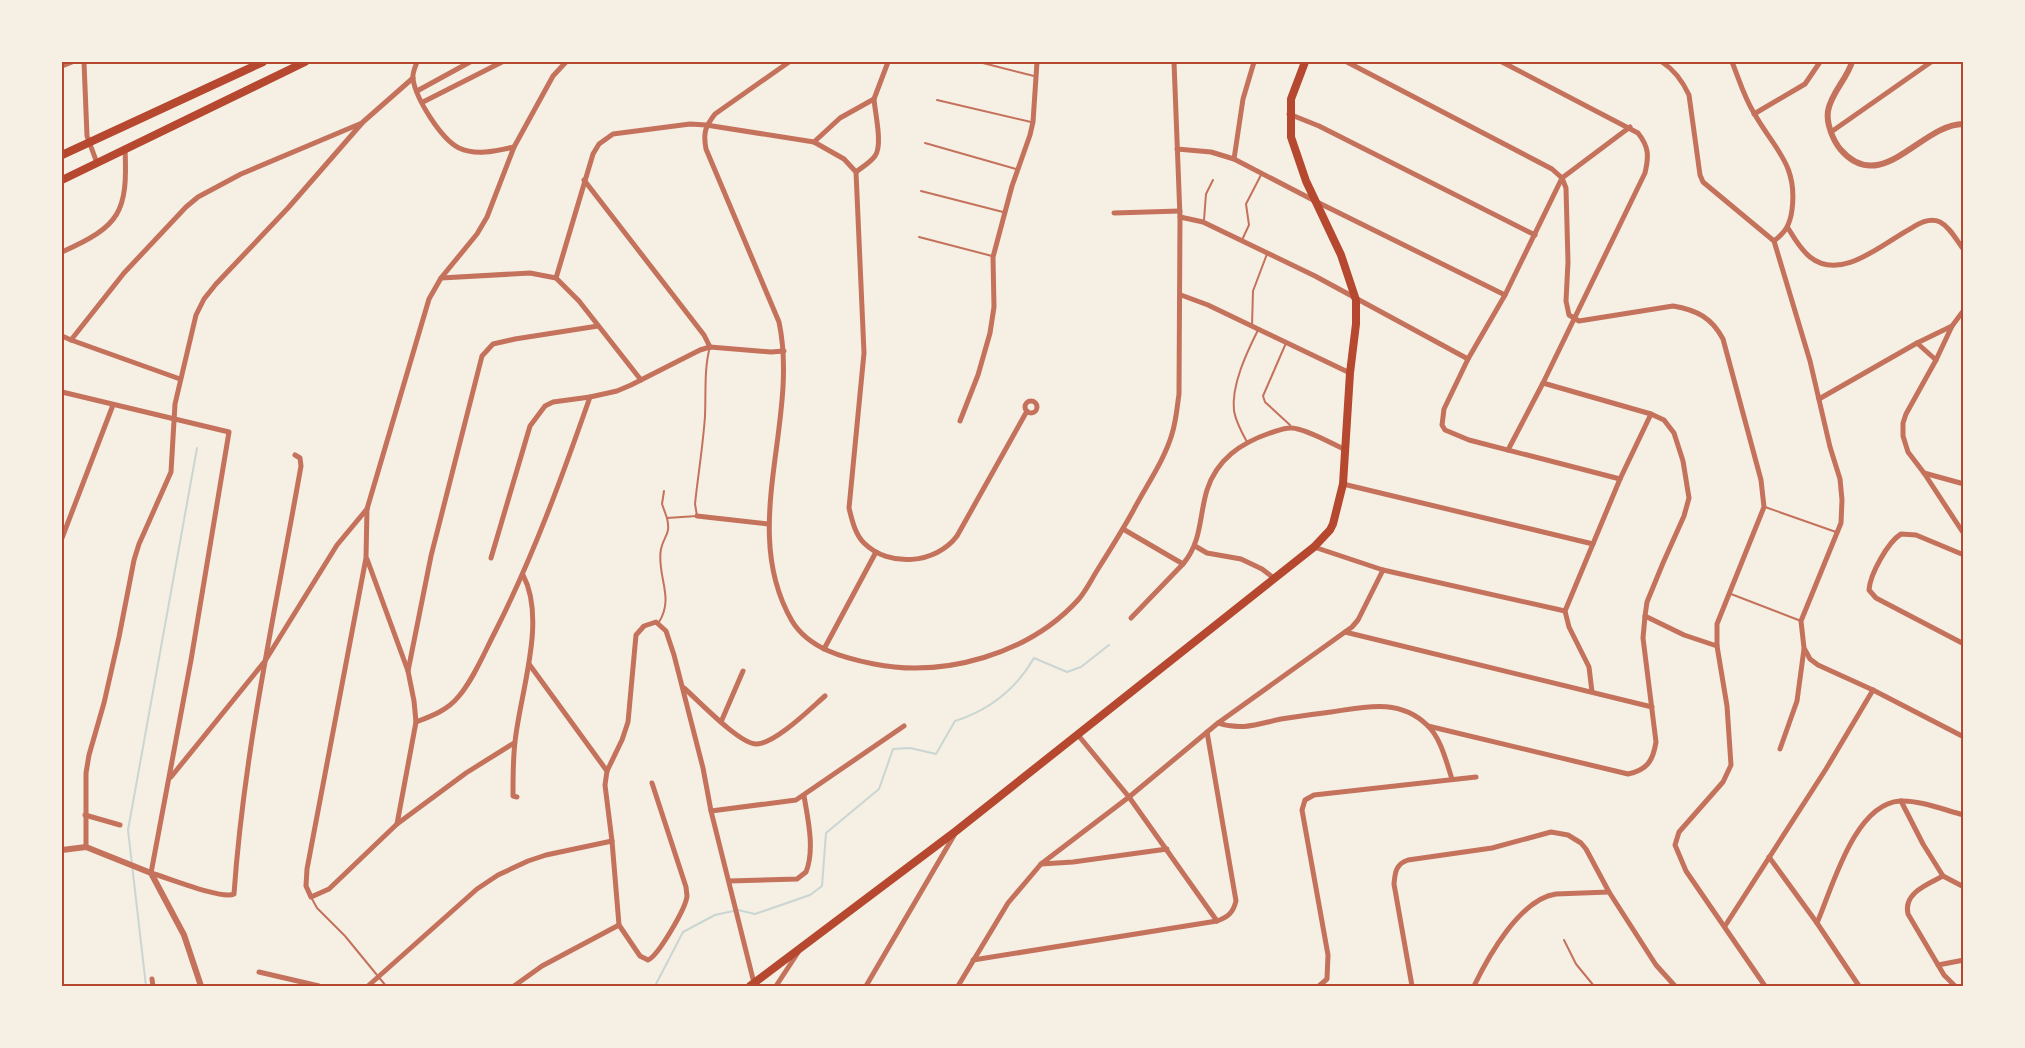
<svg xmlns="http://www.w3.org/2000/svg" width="2025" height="1048" viewBox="0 0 2025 1048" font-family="'Space Grotesk',sans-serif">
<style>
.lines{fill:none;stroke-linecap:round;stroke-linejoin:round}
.stream{stroke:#c9d6d2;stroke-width:2}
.service{stroke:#c5725c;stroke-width:2}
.minor{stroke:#c5725c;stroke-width:5}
.tertiary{stroke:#c5725c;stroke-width:6}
.secondary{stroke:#b5482f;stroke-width:8}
.primary{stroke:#b5482f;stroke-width:8}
.neatline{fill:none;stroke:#b5482f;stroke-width:2}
</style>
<rect width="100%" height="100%" fill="#f6efe4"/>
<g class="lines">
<g class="stream">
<polyline points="146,986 128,830 197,448"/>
<path d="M 655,986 L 683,932 L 715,915 L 738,910 L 755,914 L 810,895 L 822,886 L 826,833 L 879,789 L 893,749 L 910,748 L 936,754 L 955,721 C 989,710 1016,689 1034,658 L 1067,672 L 1081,667 L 1109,645"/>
</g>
<g class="service">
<polyline points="979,62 1034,76"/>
<polyline points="937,100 1031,122"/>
<polyline points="925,143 1016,169"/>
<polyline points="921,191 1003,212"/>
<polyline points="1204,220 1206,194 1213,180"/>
<polyline points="919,237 992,256"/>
<polyline points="1242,240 1249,225 1246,204 1262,173"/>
<polyline points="1252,326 1253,291 1267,254"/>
<polyline points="1286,343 1263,396 1265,402 1290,425"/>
<path d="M 1247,442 C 1242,433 1236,422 1234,411 C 1231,385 1247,352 1258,330"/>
<polyline points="664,491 662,504 667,518"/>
<polyline points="1765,507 1836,532"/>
<polyline points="1731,594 1801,621"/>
<path d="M 659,622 C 675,597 656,575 661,549 C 664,535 671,535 667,518 L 697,516 L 695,504 C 698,475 703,446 705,416 C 706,394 704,367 710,347"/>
<polyline points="311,897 317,908 345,936 386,986"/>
<polyline points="1564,940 1576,964 1594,986"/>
</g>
<g class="minor">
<polyline points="84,62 87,136 97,163"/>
<path d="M 417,62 C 415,67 412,74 413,79 C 416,99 441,139 459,148 C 476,156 496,151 514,147"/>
<path d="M 789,62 L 715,114 C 705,127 703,133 706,149 L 779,322 C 800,421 738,528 792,621 C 809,649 844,658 874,664 C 944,678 1029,654 1078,600 C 1086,591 1091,580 1098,569 C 1110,550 1122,531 1133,511 C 1146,486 1164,461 1172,434 C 1176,421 1177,408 1179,394 L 1180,217 L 1174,62"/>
<path d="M 1347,62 L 1552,169 L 1562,178 L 1566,188 L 1568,262 L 1566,301 L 1569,315 L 1579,321 L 1673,306 C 1697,310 1712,318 1723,339 L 1761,480 L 1764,507 L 1717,624 L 1717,646 L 1727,706 L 1731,765 L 1723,782 L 1679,832 L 1675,845 L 1686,871 L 1765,986"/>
<path d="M 1502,62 L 1638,133 C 1649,147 1649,156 1645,173 L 1543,383 L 1508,450"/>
<path d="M 1662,62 C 1673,69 1683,82 1689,95 L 1700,175 L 1703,182 L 1774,241 L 1810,361 L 1830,447 L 1840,479 L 1842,500 L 1841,523 L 1801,621 L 1804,648 L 1810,659 L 1818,665 L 1873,690 L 1964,737"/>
<path d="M 1732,62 C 1739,79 1744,97 1754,113 C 1774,149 1798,164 1792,210 C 1790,224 1786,232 1774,241"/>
<polyline points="62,66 72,62"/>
<polyline points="417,91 470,62"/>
<polyline points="423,102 502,62"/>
<polyline points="1289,114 1319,126 1535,235"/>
<polyline points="1754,114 1805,84 1820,62"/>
<polyline points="1831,132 1931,62"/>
<polyline points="814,142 840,118 874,99 888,62"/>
<polyline points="1177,149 1211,152 1234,159 1315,201 1505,295"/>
<polyline points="1234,159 1243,99 1254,62"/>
<path d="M 856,172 C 862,167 870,163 875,156 C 883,145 875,113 874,99"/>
<polyline points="584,180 704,335 710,347"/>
<polyline points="1114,213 1180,211"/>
<polyline points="1180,217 1203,222 1315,276 1468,359"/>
<path d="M 1788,228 C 1794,238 1800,249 1810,257 C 1841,282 1882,244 1910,229 C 1918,224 1929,217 1940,222 C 1950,227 1957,241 1964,250"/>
<path d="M 62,252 C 120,226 128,213 125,148"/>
<polyline points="441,278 530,273 556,278 579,301 641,380"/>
<path d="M 556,278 L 593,154 L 599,144 L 613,134 L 690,124 L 706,125 L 814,142 L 844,159 L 856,172 L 864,353 L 849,508 C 852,520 855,534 864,543 C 889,568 936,564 957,536 L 1027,411"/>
<polyline points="1181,295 1208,305 1350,373"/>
<polyline points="1952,326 1936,360 1906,414 1903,423 1903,436 1908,452 1924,473 1964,534"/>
<polyline points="62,336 71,340"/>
<polyline points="1917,343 1936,360"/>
<polyline points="180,379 71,340 124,273 186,207 198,197 241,174 362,123"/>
<path d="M 62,392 L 229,432 L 191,660 L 151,873 C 169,878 222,900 234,894 C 244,750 276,608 301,466 L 300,458 L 295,455"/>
<polyline points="1819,399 1917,343 1952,326 1964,310"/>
<circle cx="1031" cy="407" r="6"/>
<polyline points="960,421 978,375 990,333 994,307 993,257 1012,186 1030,135 1033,122 1037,62"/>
<polyline points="1924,473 1964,484"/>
<polyline points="1620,479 1469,440 1445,430 1442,425 1444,409 1468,359 1505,295 1562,178 1630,127"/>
<polyline points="1343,484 1593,544"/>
<polyline points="697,516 768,524"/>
<path d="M 1123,529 L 1183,564 C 1202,542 1199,516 1207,490 C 1217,459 1241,443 1270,433 C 1277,431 1285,427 1292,428 C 1307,429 1330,443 1344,449"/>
<polyline points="62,538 113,405"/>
<polyline points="1195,546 1207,553 1241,559 1262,569 1275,579"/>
<polyline points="1314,547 1383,570 1565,611"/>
<path d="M 1964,555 L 1916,535 L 1901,534 C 1888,542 1870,574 1869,590 L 1876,598 L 1964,644"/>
<polyline points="491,558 530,426 545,406 553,402 590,397"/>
<polyline points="367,559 408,671 414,701 416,722 397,824"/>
<polyline points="1645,616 1684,635 1717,646"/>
<polyline points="1131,618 1183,564"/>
<polyline points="1345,632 1652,707"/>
<polyline points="824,649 876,552"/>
<polyline points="529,664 607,771"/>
<polyline points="408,671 431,556 482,356 493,344 515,339 598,326"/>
<path d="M 684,688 C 698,700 740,745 757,744 C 776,743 810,709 825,696"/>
<polyline points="1592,692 1589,667 1569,627 1565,611 1620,479 1651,414"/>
<path d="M 416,722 C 432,716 448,710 459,696 C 474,678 484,653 495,632 C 533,557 562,477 590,397 L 617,391 L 631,385 L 700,350 L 710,347 L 771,352 L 784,351"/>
<polyline points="721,722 743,671"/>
<path d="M 1218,723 C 1242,731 1258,724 1281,719 C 1298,716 1315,714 1331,712 C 1365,707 1399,698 1427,725 C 1441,738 1446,761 1452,779"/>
<path d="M 1428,726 L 1628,774 C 1647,770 1653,761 1656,742 L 1643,638 L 1645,616 L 1647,602 L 1663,563 L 1684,516 L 1689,498 L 1683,461 L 1674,433 L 1664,420 L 1651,414 L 1543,383"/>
<polyline points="1078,735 1129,797 1217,921"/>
<polyline points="514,743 466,773 397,824 329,889 311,897 306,886 307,869 366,558 367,509 429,299 441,278 477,234 487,217 514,147 553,76 566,62"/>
<polyline points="1780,749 1797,701 1804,649"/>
<polyline points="171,777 265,661 337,545 367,509"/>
<path d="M 652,783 L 686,887 C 686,887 687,896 687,896 C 686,908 658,956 648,960 L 640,956 L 619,925 L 612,841 L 605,785 L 607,771 L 622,740 L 628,722 L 636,635 L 644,626 L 656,622 L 666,631 L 674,655 L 703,768 L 711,811 L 754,983 L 757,986"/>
<path d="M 517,797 L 513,796 L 513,792 C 513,776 513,759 515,742 C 520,693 547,620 523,575"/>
<polyline points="1901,801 1923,844 1943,876 1964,887"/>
<polyline points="711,811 796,800 904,726"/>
<polyline points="85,815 120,825"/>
<polyline points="86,847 86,773 89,755 104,703 119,637 134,560 139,544 171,472 175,404 196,315 204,299 216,284 288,208 363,122 413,78"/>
<polyline points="1769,857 1817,923 1859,986"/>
<polyline points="1041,864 1073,862 1167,849"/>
<path d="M 1943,876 C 1928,884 1903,893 1908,914 L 1944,975 L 1955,986"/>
<path d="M 729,881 L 797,879 L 806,872 C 815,850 808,819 804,796"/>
<path d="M 1817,923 C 1832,889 1854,804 1900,801 C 1920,800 1944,810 1964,815"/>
<polyline points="1725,926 1826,769 1873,690"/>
<path d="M 973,960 L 1217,921 C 1228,917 1233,913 1236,901 L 1207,732"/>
<polyline points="1938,965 1964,960"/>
<polyline points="259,972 319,986"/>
<polyline points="152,979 153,986"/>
<polyline points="368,986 477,889 498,875 528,861 546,855 612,841"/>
<polyline points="514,986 542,966 619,925"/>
<polyline points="776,986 799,951"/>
<polyline points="866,986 956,832"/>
<polyline points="958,986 1008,903 1041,864 1129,797 1218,723 1352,627 1358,620 1383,570"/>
<polyline points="1319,986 1327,979 1328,955 1302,810 1305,800 1314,795 1476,777"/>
<path d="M 1412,986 L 1394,884 C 1395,872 1396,864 1408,860 L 1492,848 L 1551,832 L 1568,835 L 1581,843 L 1586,849 L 1609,892 L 1656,965 L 1675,986"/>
<path d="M 1474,986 C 1488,957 1520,899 1556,894 L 1609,892"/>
</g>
<g class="tertiary">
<path d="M 1852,62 C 1847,79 1831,93 1828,111 C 1826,123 1833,141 1841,150 C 1882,197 1922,123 1964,124"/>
<polyline points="62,850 86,847 151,873 184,935 201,986"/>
</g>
<polyline class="secondary" points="750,986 956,831 1314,547 1330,530 1333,524 1343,484 1350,373 1356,324 1356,300 1341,255 1306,181 1291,137 1291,99 1305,62"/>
<g class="primary">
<polyline points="62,155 263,62"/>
<polyline points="62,180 305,62"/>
</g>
</g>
<rect width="2025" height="1048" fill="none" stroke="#f6efe4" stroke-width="126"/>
<rect x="63" y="63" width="1899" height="922" class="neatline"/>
</svg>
